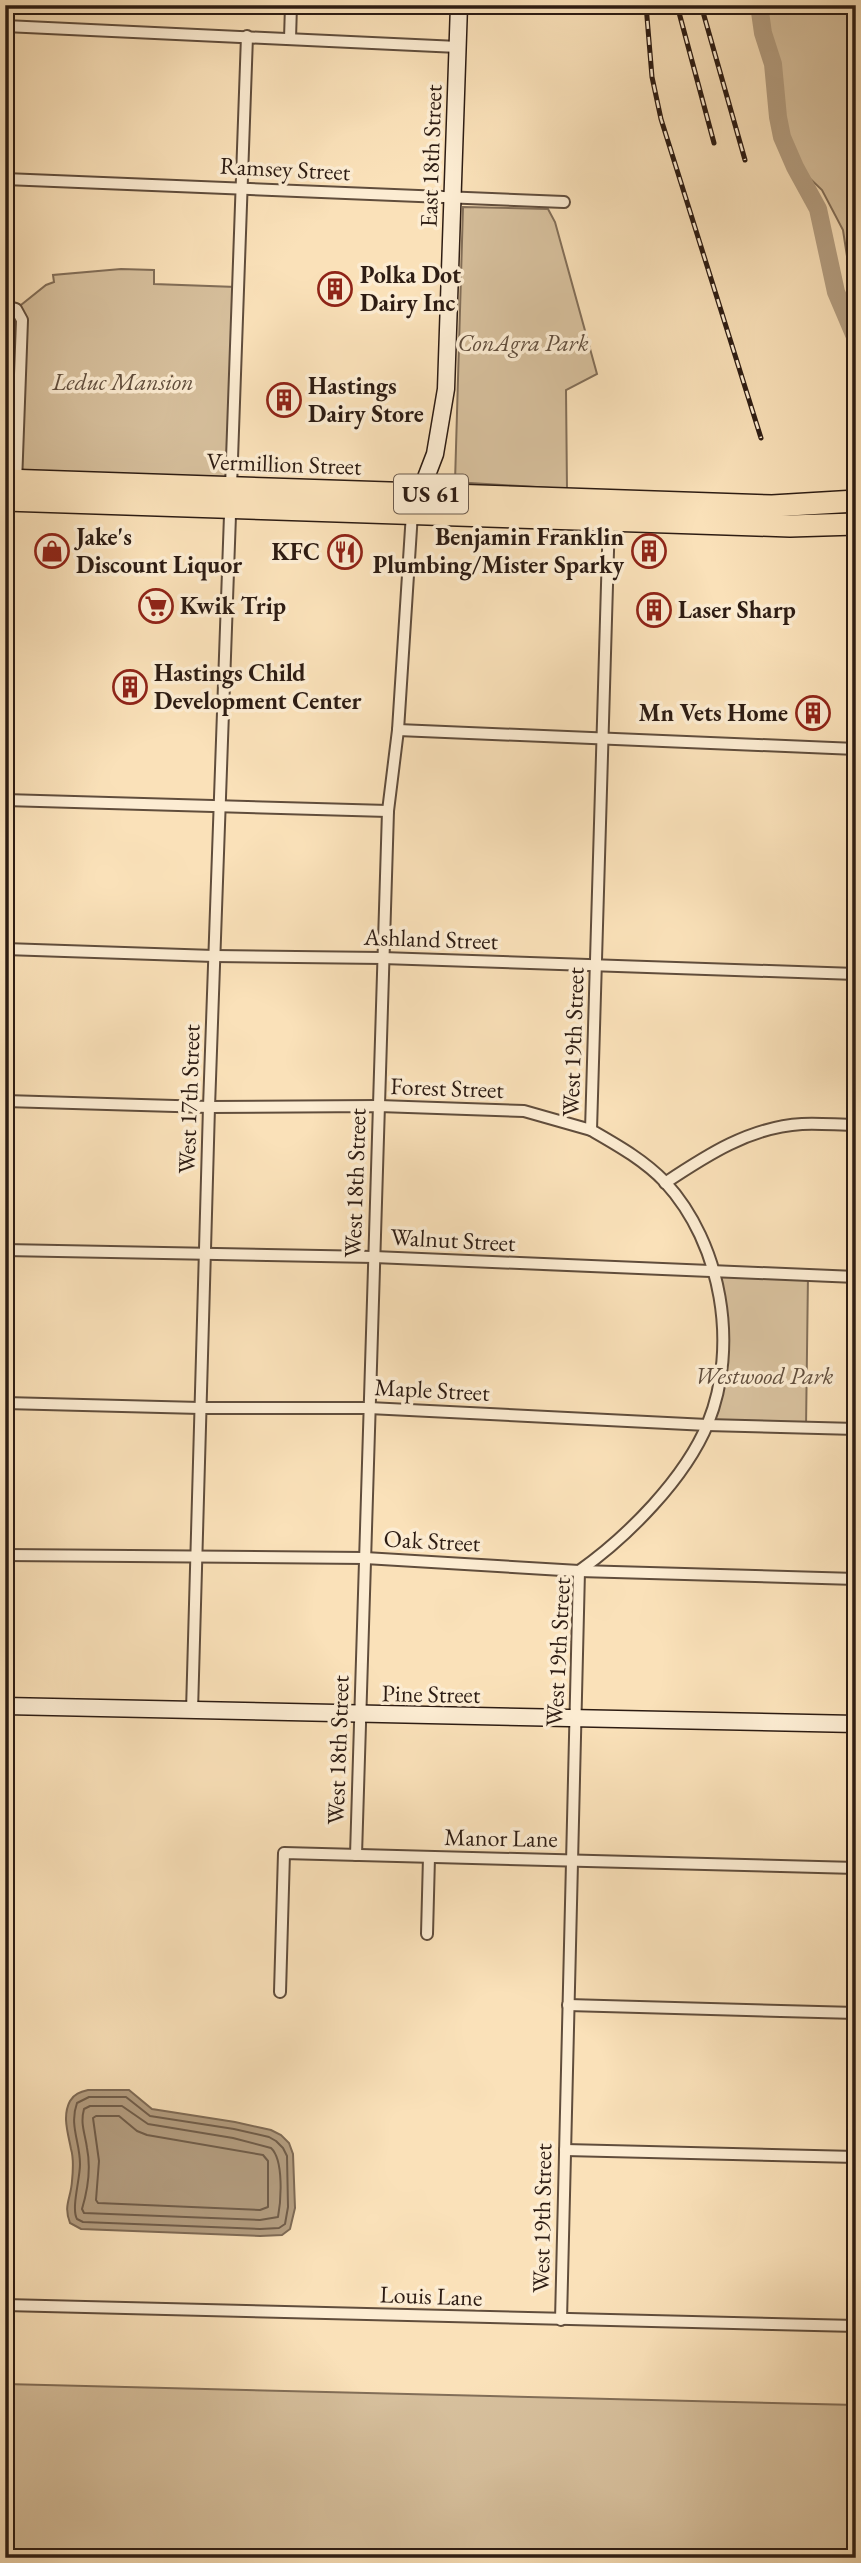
<svg xmlns="http://www.w3.org/2000/svg" width="861" height="2563" viewBox="0 0 861 2563" font-family="'EB Garamond',serif">
<style>
.green{fill:#d7c09d;stroke:#826e58;stroke-width:2}
.water{fill:#b49e81;stroke:#7e6a55;stroke-width:2}
.lines{fill:none;stroke-linecap:round;stroke-linejoin:round}
.shore{stroke:#705d4a;stroke-width:2}
.river{stroke:#b49e81;stroke-width:18}
.street-casing{stroke:#604d3c;stroke-width:14}
.secondary-casing{stroke:#2d1c13;stroke-width:19}
.highway-casing{stroke:#2d1c13;stroke-width:24}
.street{stroke:#fcecd2;stroke-width:10}
.secondary{stroke:#fcecd2;stroke-width:16}
.highway{stroke:#fae1b9;stroke-width:21}
.rail-casing{stroke:#2d1c13;stroke-width:5}
.rail{stroke:#fcecd2;stroke-width:2.5;stroke-dasharray:8;stroke-linecap:butt}
.labels{text-anchor:middle;stroke-width:7;stroke-linejoin:round;paint-order:stroke}
.shield{fill:#fcecd2;stroke:#6b5a4c;stroke-width:2}
.shield-label{font-size:23px;font-weight:bold;fill:#2d1c13}
.street-label{font-size:24px;fill:#2d1c13;stroke:#fcecd2}
.poi-label{font-size:24px;font-weight:bold;fill:#2d1c13;stroke:#fcecd2;text-anchor:start}
.park-label{font-size:24px;font-style:italic;fill:#604d3c;stroke:#fcecd2}
</style>
<rect width="100%" height="100%" fill="#fae1b9"/>
<filter id="stains"><feTurbulence type="fractalNoise" baseFrequency=".00286" numOctaves="4"/><feColorMatrix values="0 0 0 0 .2 0 0 0 0 .09 0 0 0 0 .02 0 0 0 .5 -.17"/></filter>
<radialGradient id="worn" r=".72"><stop offset=".6" stop-color="#630" stop-opacity="0"/><stop offset="1" stop-color="#630" stop-opacity=".3"/></radialGradient>
<g class="green">
<polygon points="767,5 856,5 856,321 847,300 852,289 843,230 822,190 800,169 787,141 776,56 768,31"/>
<polygon points="463,207 548,209 555,222 597,374 566,390 567,489 455,482"/>
<polygon points="121,269 154,270 154,284 236,287 230,489 16,481 22,320 16,309 46,285 54,282 53,275"/>
<polygon points="714,1272 808,1275 806,1428 707,1425 721,1372"/>
<polygon points="5,2384 856,2405 856,2558 5,2558"/>
</g>
<path class="water" d="M 88,2090 L 129,2090 L 152,2109 L 235,2122 L 271,2130 L 281,2135 L 289,2143 L 293,2154 L 295,2208 L 290,2229 L 282,2235 L 260,2236 L 81,2229 L 70,2223 C 63,2205 71,2199 72,2181 C 73,2171 74,2159 71,2149 C 68,2133 62,2116 70,2101 C 74,2094 80,2092 88,2090 Z"/>
<g class="lines">
<g class="shore">
<path d="M 89,2097 L 126,2097 L 150,2116 L 234,2129 L 269,2137 L 276,2141 L 283,2148 L 287,2156 L 288,2207 L 285,2224 L 279,2228 L 260,2229 L 83,2222 L 77,2219 C 71,2208 80,2180 80,2164 C 80,2142 69,2125 77,2103 Z"/>
<path d="M 90,2106 L 122,2106 L 148,2124 L 233,2138 L 271,2148 C 284,2160 281,2201 278,2217 L 260,2220 L 84,2213 L 82,2209 C 88,2189 91,2168 87,2148 C 85,2133 80,2124 84,2109 Z"/>
<polygon points="96,2116 119,2116 137,2131 147,2135 263,2155 268,2161 268,2207 260,2210 98,2203 96,2200 99,2161 93,2118"/>
</g>
<polyline class="river" points="759,5 763,33 773,64 778,117 782,137 795,167 818,209 836,292 856,339"/>
<g class="street-casing">
<g id="street">
<polyline points="5,26 458,47"/>
<polyline points="290,39 291,5"/>
<polyline points="5,179 564,202"/>
<polyline points="5,306 16,309 22,320 16,483"/>
<polyline points="398,730 856,749"/>
<polyline points="5,800 388,811"/>
<polyline points="5,949 214,956 382,958 856,974"/>
<polyline points="5,1101 209,1107 379,1106 524,1111 591,1130"/>
<path d="M 665,1183 C 707,1155 750,1127 802,1124 C 820,1123 838,1125 856,1125"/>
<polyline points="5,1250 374,1257 856,1277"/>
<polyline points="5,1403 200,1408 369,1408 707,1425 856,1429"/>
<polyline points="5,1555 365,1558 579,1571 856,1579"/>
<polyline points="192,1711 209,1107 247,36"/>
<polyline points="356,1855 388,811 398,730 412,513"/>
<polyline points="427,1934 429,1857"/>
<polyline points="280,1992 284,1853 856,1868"/>
<polyline points="568,2005 856,2013"/>
<polyline points="565,2150 856,2157"/>
<polyline points="5,2305 856,2326"/>
<path d="M 561,2320 L 579,1571 C 627,1537 685,1479 708,1423 C 739,1346 722,1244 665,1182 C 644,1160 617,1145 591,1130 L 609,517"/>
</g>
</g>
<g class="secondary-casing">
<g id="secondary">
<polyline points="417,501 435,454 446,389 459,5"/>
<polyline points="5,1706 856,1724"/>
</g>
</g>
<g class="highway-casing">
<g id="highway">
<polyline points="5,480 772,506 856,501"/>
<polyline points="5,500 790,526 856,524"/>
</g>
</g>
<use href="#street" class="street"/>
<use href="#secondary" class="secondary"/>
<use href="#highway" class="highway"/>
<g class="rail-casing">
<g id="rail">
<polyline points="646,5 652,77 661,119 761,438"/>
<polyline points="677,5 714,143"/>
<polyline points="701,5 745,160"/>
</g>
</g>
<use href="#rail" class="rail"/>
</g>
<defs>
<g id="building-ring" transform="scale(1.75)"><circle r="9.5" fill="#fcecd2" stroke="#8f2418" stroke-width="1.5"/><path d="M-4-6H4V6H1V3H-1V6H-4ZM-2.5-4.3h1.7v1.8h-1.7ZM.8-4.3h1.7v1.8H.8ZM-2.5-1h1.7V.8h-1.7ZM.8-1h1.7V.8H.8Z" fill="#8f2418"/></g>
<g id="shop-ring" transform="scale(1.75)"><circle r="9.5" fill="#fcecd2" stroke="#8f2418" stroke-width="1.5"/><path d="M-5-2.5h2.3a2.7 3.5 0 0 1 5.4 0H5L5.5 6h-11ZM-1.5-2.5h3a1.5 2.3 0 0 0-3 0Z" fill="#8f2418"/></g>
<g id="restaurant-ring" transform="scale(1.75)"><circle r="9.5" fill="#fcecd2" stroke="#8f2418" stroke-width="1.5"/><path d="M-5-6h1v4h1v-4h1v4h1v-4h1v5L-1.5 .5V6h-2V.5L-5-1ZM5-6V6H3V1.5H1.5Q1.5-4 5-6Z" fill="#8f2418"/></g>
<g id="supermarket-ring" transform="scale(1.75)"><circle r="9.5" fill="#fcecd2" stroke="#8f2418" stroke-width="1.5"/><path d="M-6-5.5h2.5l.6 2H6L4.5 2H-2.5L-4.4-4H-6ZM-1.5 3.2a1.3 1.3 0 1 0 .1 0ZM3 3.2a1.3 1.3 0 1 0 .1 0Z" fill="#8f2418"/></g>
</defs>
<g fill-rule="evenodd">
<use href="#building-ring" x="335" y="289"/>
<use href="#building-ring" x="284" y="400"/>
<use href="#shop-ring" x="52" y="551"/>
<use href="#building-ring" x="649" y="551"/>
<use href="#restaurant-ring" x="345" y="552"/>
<use href="#supermarket-ring" x="156" y="606"/>
<use href="#building-ring" x="654" y="610"/>
<use href="#building-ring" x="130" y="687"/>
<use href="#building-ring" x="813" y="713"/>
</g>
<g class="labels">
<rect class="shield" x="394" y="474.5" width="74" height="39" rx="5"/>
<g class="shield-label">
<text x="431" y="502">US 61</text>
</g>
<g class="street-label">
<text transform="translate(431 156) rotate(-88)" y="8">East 18th Street</text>
<text transform="translate(285 169) rotate(3)" y="8">Ramsey Street</text>
<text transform="translate(284 464) rotate(2)" y="8">Vermillion Street</text>
<text transform="translate(431 939) rotate(2)" y="8">Ashland Street</text>
<text transform="translate(573 1042) rotate(-88)" y="8">West 19th Street</text>
<text transform="translate(447 1088) rotate(2)" y="8">Forest Street</text>
<text transform="translate(189 1099) rotate(-88)" y="8">West 17th Street</text>
<text transform="translate(355 1183) rotate(-88)" y="8">West 18th Street</text>
<text transform="translate(453 1240) rotate(3)" y="8">Walnut Street</text>
<text transform="translate(432 1390) rotate(3)" y="8">Maple Street</text>
<text transform="translate(432 1541) rotate(3)" y="8">Oak Street</text>
<text transform="translate(558 1652) rotate(-87)" y="8">West 19th Street</text>
<text transform="translate(431 1694) rotate(1)" y="8">Pine Street</text>
<text transform="translate(338 1750) rotate(-88)" y="8">West 18th Street</text>
<text transform="translate(501 1838) rotate(1)" y="8">Manor Lane</text>
<text transform="translate(542 2218) rotate(-89)" y="8">West 19th Street</text>
<text transform="translate(431 2296) rotate(2)" y="8">Louis Lane</text>
</g>
<g class="poi-label">
<text x="360" y="283">Polka Dot<tspan x="360" dy="28">Dairy Inc</tspan></text>
<text x="308" y="394">Hastings<tspan x="308" dy="28">Dairy Store</tspan></text>
<text x="76" y="545">Jake's<tspan x="76" dy="28">Discount Liquor</tspan></text>
<text x="624" y="545" text-anchor="end">Benjamin Franklin<tspan x="624" dy="28">Plumbing/Mister Sparky</tspan></text>
<text x="320" y="560" text-anchor="end">KFC</text>
<text x="180" y="614">Kwik Trip</text>
<text x="678" y="618">Laser Sharp</text>
<text x="154" y="681">Hastings Child<tspan x="154" dy="28">Development Center</tspan></text>
<text x="788" y="721" text-anchor="end">Mn Vets Home</text>
</g>
<g class="park-label">
<text x="523" y="351">ConAgra Park</text>
<text x="123" y="390">Leduc Mansion</text>
<text x="764" y="1384">Westwood Park</text>
</g>
</g>
<rect width="861" height="2563" fill="none" stroke="#fae1b9" stroke-width="28"/>
<rect x="7" y="7" width="847" height="2549" fill="none" stroke="#2d1c13" stroke-width="3.5"/>
<rect x="14" y="14" width="833" height="2535" fill="none" stroke="#2d1c13" stroke-width="2"/>
<rect width="100%" height="100%" filter="url(#stains)"/>
<rect width="100%" height="100%" fill="url(#worn)"/>
</svg>
